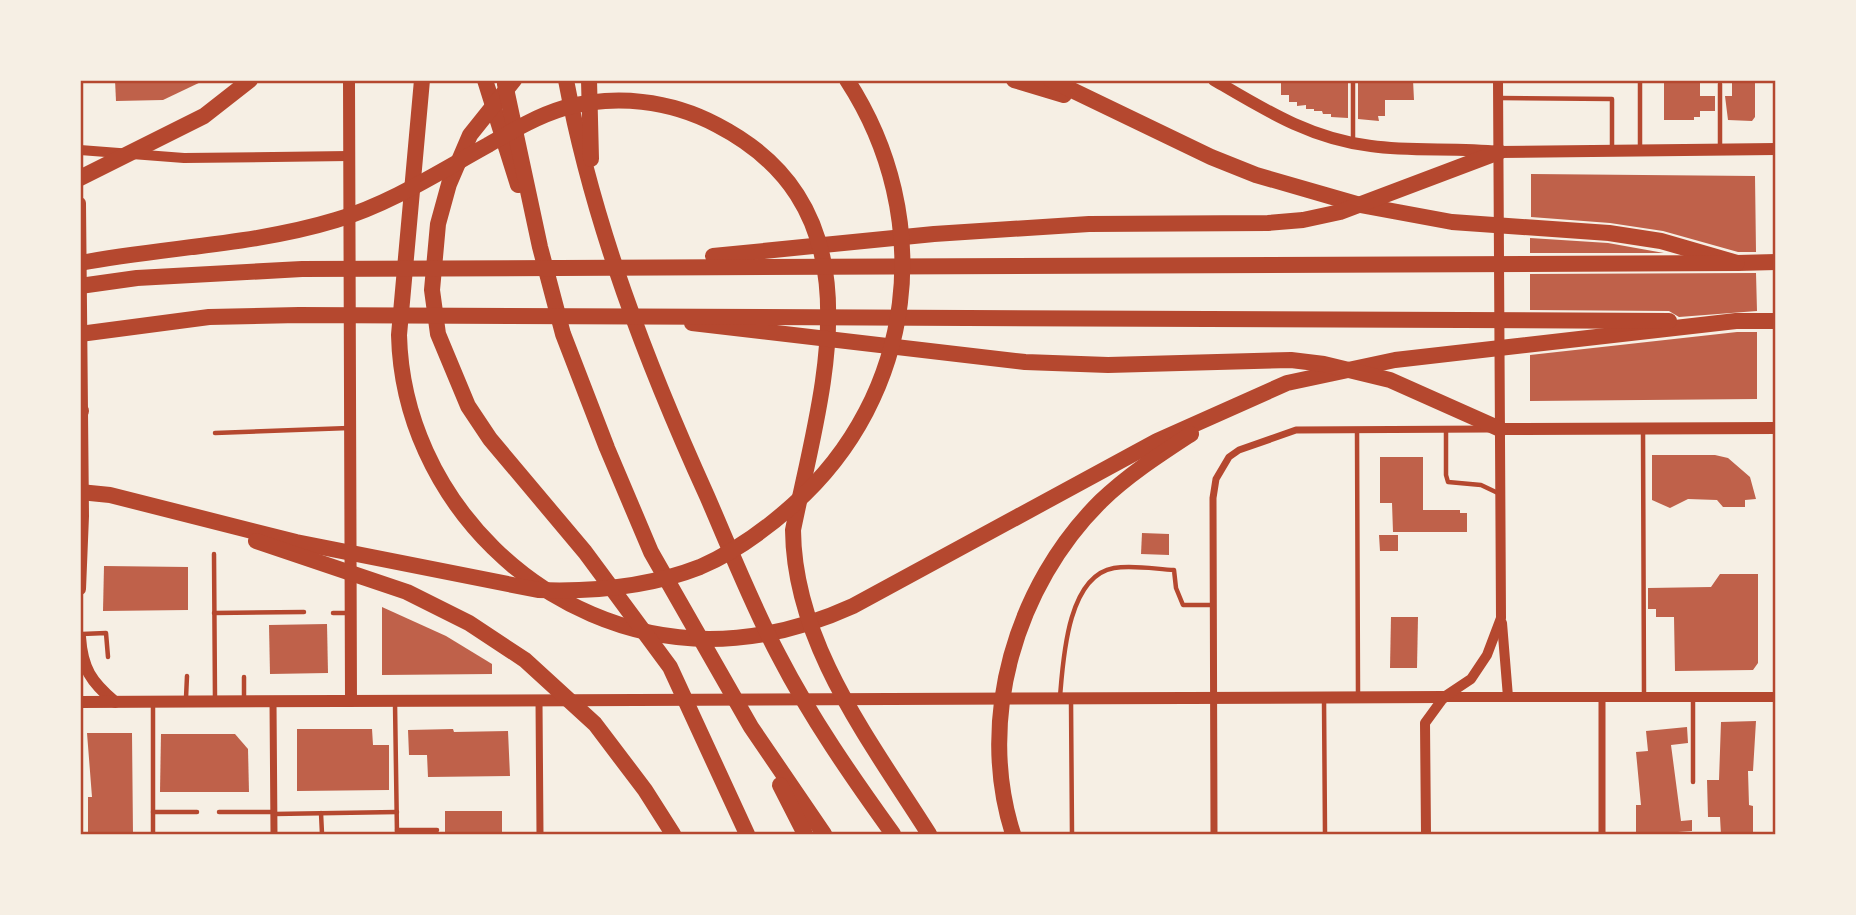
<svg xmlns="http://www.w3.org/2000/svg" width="1856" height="915" viewBox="0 0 1856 915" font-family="Lora,serif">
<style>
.building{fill:#bf614a}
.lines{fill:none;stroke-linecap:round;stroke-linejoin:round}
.service{stroke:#b5482f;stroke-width:4.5}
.minor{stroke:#b5482f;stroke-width:7}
.tertiary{stroke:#b5482f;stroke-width:10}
.secondary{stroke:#b5482f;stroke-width:12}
.motorway{stroke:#b5482f;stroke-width:16}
.neatline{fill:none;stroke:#b5482f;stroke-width:2.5}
</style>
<rect width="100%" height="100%" fill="#f6efe4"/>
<g class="building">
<polygon points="115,80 205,80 163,100 116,101"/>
<polygon points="1281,80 1348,80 1348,118 1331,117 1331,114 1323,114 1322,111 1314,111 1314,109 1306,109 1306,105 1297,106 1297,102 1289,102 1289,95 1281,95"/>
<polygon points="1358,80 1413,80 1414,100 1385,100 1385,116 1378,116 1379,121 1358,119"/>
<polygon points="1664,80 1700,80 1700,96 1715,96 1715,111 1700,111 1700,117 1694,117 1694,120 1664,120"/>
<polygon points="1732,80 1755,80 1755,117 1752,121 1728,120 1725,96 1732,96"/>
<polygon points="1531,174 1755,176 1756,252 1738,252 1663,231 1610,223 1531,217"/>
<polygon points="1530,238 1608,243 1664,253 1530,253"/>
<polygon points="1756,273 1757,311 1679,317 1669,311 1530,310 1530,274"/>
<polygon points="1737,332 1757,332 1757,399 1530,401 1530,355"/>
<polygon points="1652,455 1715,455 1728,458 1750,477 1756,499 1745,500 1745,507 1723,507 1717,500 1688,499 1670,508 1652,500"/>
<polygon points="1380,457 1423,457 1423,510 1460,510 1460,513 1467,513 1467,532 1393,532 1392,503 1380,503"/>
<polygon points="1142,533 1169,534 1169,555 1141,554"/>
<polygon points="1379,535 1398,535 1398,551 1380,551"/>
<polygon points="104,566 188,567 188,610 103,611"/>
<polygon points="1720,574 1758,574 1758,663 1753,670 1675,671 1674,617 1656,617 1656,609 1648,609 1648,588 1711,587"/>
<polygon points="382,607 446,636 492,664 492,674 382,675"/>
<polygon points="1391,617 1418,617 1417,668 1390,668"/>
<polygon points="327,624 328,673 270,674 269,625"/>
<polygon points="1756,721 1753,771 1748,771 1749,805 1753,806 1753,835 1721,835 1720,817 1708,817 1707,780 1719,780 1721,722"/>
<polygon points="1687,727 1688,743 1671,745 1681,821 1692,820 1692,831 1636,835 1636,805 1641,805 1636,752 1648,751 1646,731"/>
<polygon points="297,729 372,729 373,745 389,745 389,790 297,791"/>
<polygon points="453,729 454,732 508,731 510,776 428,777 427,755 409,755 408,730"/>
<polygon points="87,733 132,733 133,835 88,835 88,797 92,797"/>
<polygon points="161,734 235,734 248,749 249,792 160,792"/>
<polygon points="445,811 502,811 502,833 445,834"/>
</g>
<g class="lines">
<g class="service">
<polyline points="1353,80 1353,143"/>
<polyline points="1720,84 1720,146"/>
<polyline points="1499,98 1612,99 1612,148"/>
<polyline points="1640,150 1640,80"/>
<polyline points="1643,429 1644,696"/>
<polyline points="1357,430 1358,694"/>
<polyline points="1446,430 1446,475 1448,482 1481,485 1500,494"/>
<polyline points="215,433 349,428"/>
<polyline points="214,554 215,700"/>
<polyline points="214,613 304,612"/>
<polyline points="333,613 350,613"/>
<polyline points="82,634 106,633 108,657"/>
<polyline points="244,677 244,701"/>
<path d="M 1060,697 C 1063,661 1067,576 1114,568 C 1133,565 1155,569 1174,570 L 1176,588 L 1183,605 L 1213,605"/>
<polyline points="186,698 187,676"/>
<polyline points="1324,699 1325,834"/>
<polyline points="1071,700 1072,834"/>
<polyline points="395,703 397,834"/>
<polyline points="153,704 153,834"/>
<polyline points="1693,782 1693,698"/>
<polyline points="153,812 197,812"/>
<polyline points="219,812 274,812"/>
<polyline points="321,813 322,834"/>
<polyline points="274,814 397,812"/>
<polyline points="397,830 437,830"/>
</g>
<g class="minor">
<polyline points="1602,697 1602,834"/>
<polyline points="539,701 540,834"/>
<polyline points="273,702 274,834"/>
<polyline points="1214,834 1213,498 1216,479 1229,457 1239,450 1296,430 1488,429"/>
</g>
<g class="tertiary">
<polyline points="80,150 184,158 349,156"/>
<polyline points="1502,623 1508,697"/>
<polyline points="1444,697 1776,697"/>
<polyline points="1426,834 1425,723 1444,697 1471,679 1487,655 1501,618 1498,80"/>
</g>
<g class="secondary">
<polyline points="349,80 351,701"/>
<path d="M 1214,80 C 1265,110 1311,139 1371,146 C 1413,152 1456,147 1499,152 L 1776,149"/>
<polyline points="80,203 83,516 80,589"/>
<polyline points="1500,429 1776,428"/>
<path d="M 80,637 C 82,668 91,682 115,702"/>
<polyline points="80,702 1444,697"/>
</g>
<g class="motorway">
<path d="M 422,80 L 399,335 C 403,499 544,638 709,639 C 760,639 807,627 853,606 L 1157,441 L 1287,383 L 1395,360 L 1736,321 L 1776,321"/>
<polyline points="485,80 518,185"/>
<polyline points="514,80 470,135 449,184 438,224 432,290 438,334 468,406 490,439 585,552 670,667 747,834"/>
<path d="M 566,80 C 593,224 647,364 707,496 C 730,549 752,605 779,656 C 811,718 852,777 893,834"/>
<polyline points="589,80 591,159"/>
<polyline points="1014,80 1064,95"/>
<polyline points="1051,80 1211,157 1256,175 1360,205 1452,222 1609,233 1661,241 1737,263 1776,262"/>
<polyline points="505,84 540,247 563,334 607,448 651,552 751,727 824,834"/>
<polyline points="80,178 204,116 250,80"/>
<polyline points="713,256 934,234 1089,224 1268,223 1303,220 1340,212 1499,152"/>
<path d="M 80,263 C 165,247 254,245 336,220 C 390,204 439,172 488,145 C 512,131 537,116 564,108 C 615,94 670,100 717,125 C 883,211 822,387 793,530 C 794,644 871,742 929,834"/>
<polyline points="80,286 137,278 302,269 1737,263"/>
<polyline points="692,323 1025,362 1108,365 1291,360 1324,364 1390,380 1500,429"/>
<polyline points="80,334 209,317 299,315 1669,321"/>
<polyline points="80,412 81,411"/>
<path d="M 80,492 L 110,495 L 296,542 L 538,590 C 593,592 649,587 700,567 C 735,552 765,530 793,505 C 916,396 937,218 847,80"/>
<polyline points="256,541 407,592 469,623 525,660 595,724 645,790 673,834"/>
<polyline points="780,785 805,834"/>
<path d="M 1013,834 C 976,719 1016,585 1101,501 C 1128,475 1159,455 1191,434"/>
</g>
</g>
<rect width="1856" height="915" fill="none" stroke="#f6efe4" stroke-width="164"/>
<rect x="82" y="82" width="1692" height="751" class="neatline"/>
</svg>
